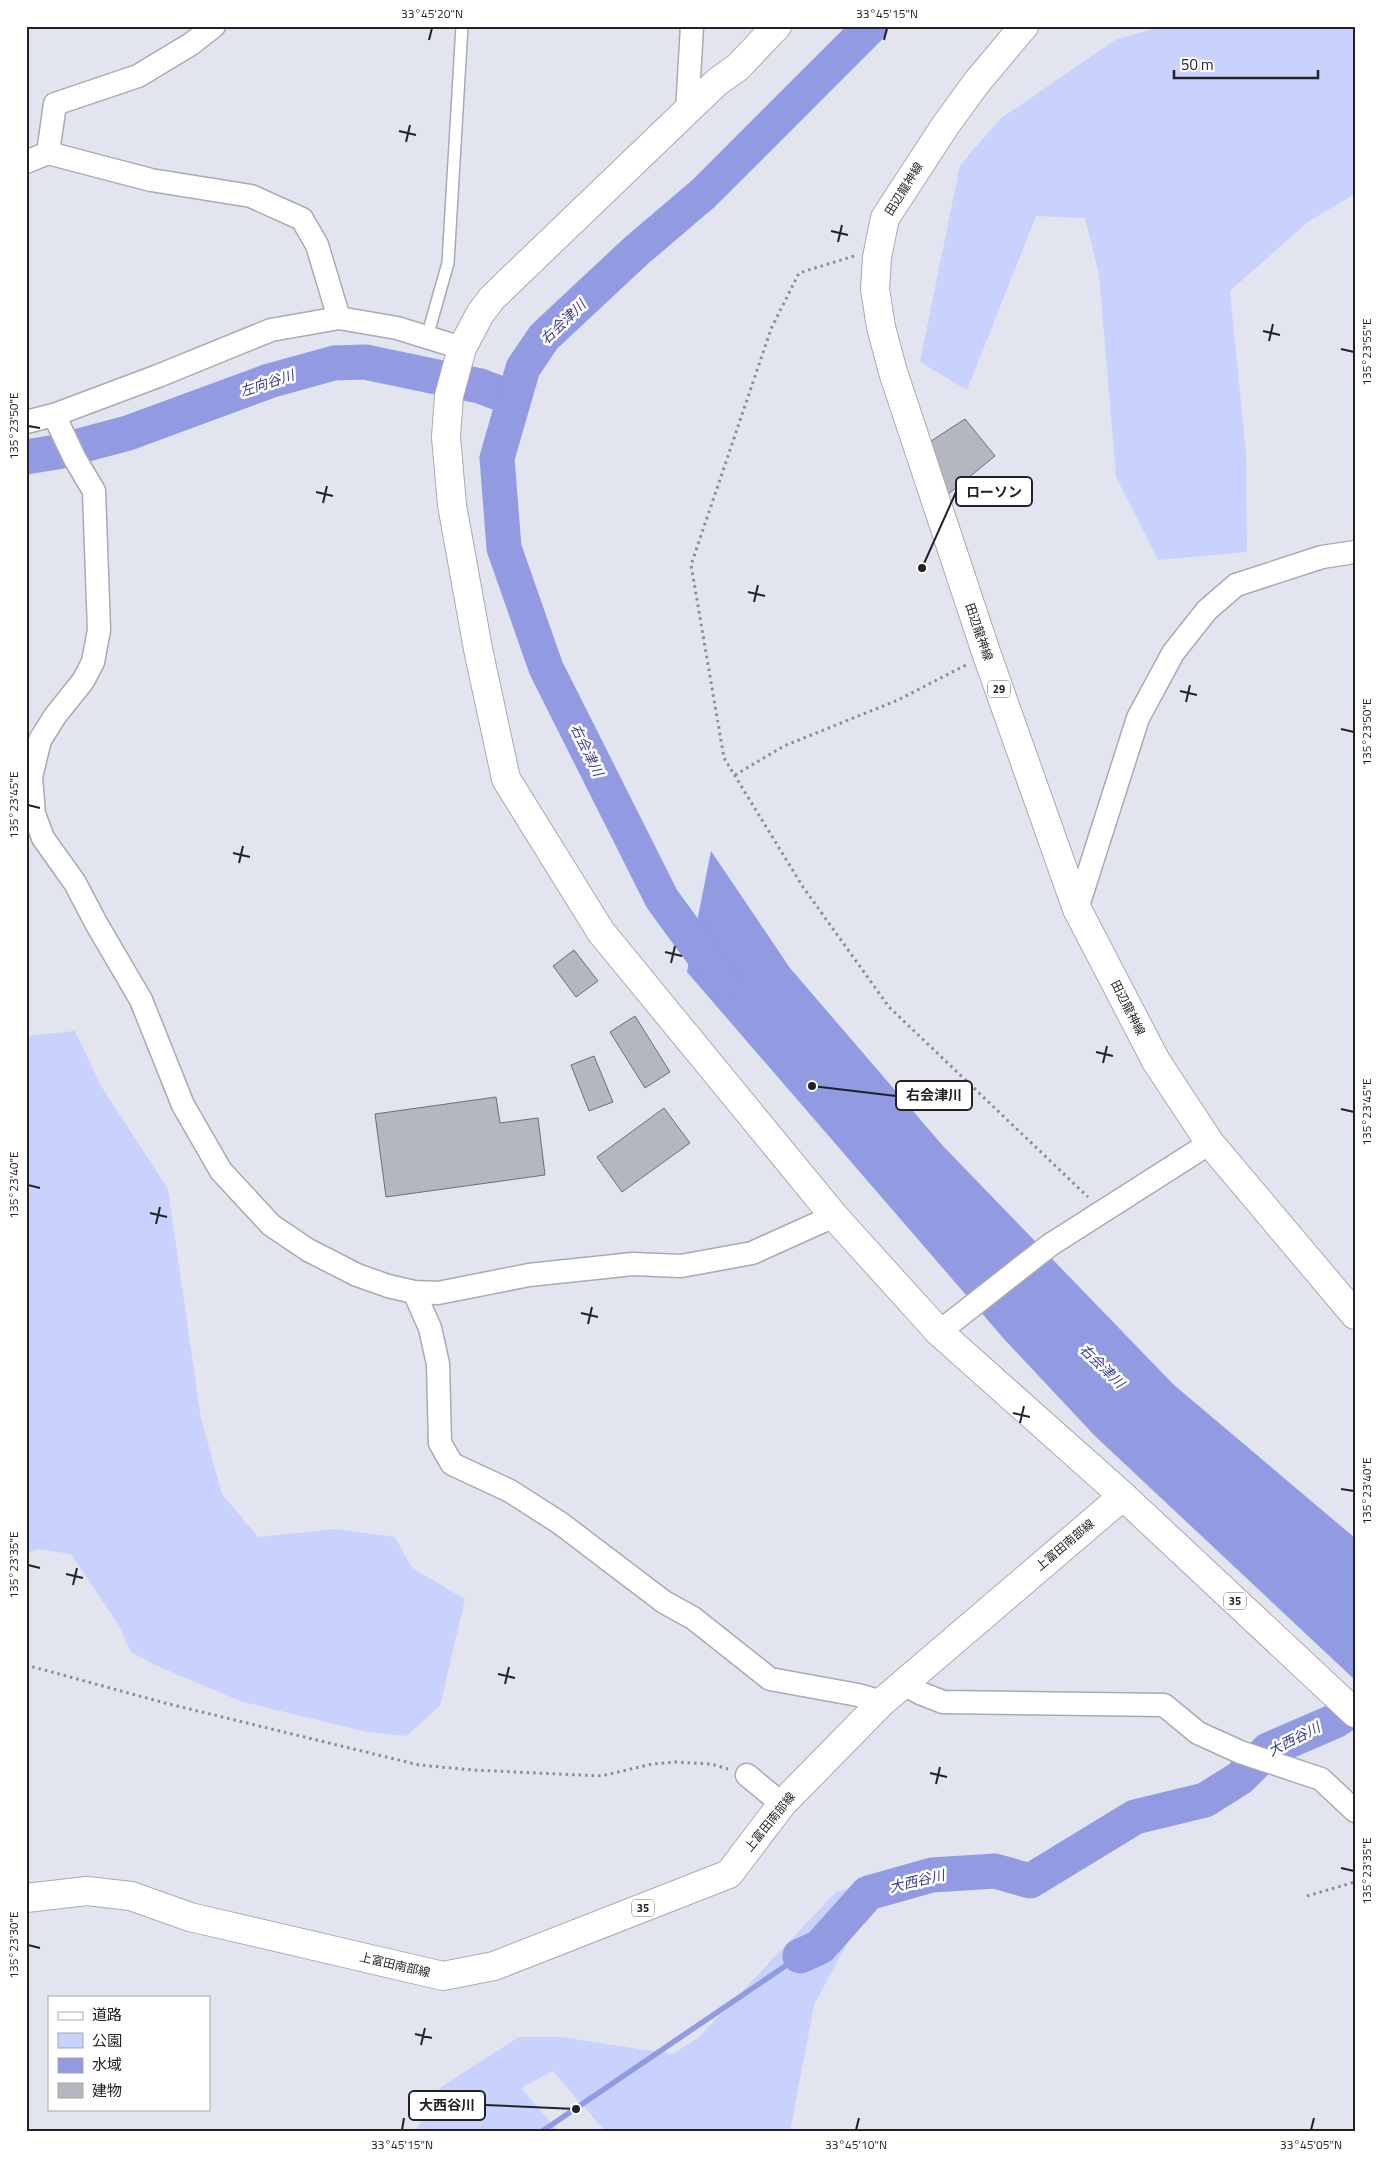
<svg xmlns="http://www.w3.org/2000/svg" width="1381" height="2158" viewBox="0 0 1381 2158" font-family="'Titillium Web','Noto Sans JP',sans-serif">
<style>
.green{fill:#c9d1fd}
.water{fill:#929be1}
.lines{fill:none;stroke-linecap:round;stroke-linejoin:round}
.stream{stroke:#929be1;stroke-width:5.5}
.river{stroke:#929be1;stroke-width:35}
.building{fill:#b4b6c0;stroke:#6c6e77}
.lane-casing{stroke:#a8aab4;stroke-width:14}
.street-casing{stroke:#a8aab4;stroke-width:25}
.secondary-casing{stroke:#a8aab4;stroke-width:30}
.primary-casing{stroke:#a8aab4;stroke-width:30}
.path{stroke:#8b8c94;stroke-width:3;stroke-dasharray:2.5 4;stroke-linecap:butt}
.lane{stroke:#fff;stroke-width:11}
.street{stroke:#fff;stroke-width:22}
.secondary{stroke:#fff;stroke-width:28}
.primary{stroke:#fff;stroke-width:28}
.ticks{fill:none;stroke:#222226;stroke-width:2}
.labels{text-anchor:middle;stroke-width:5;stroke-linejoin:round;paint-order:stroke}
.shield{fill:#fff;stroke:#646467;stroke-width:1}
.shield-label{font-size:11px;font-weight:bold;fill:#222226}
.street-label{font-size:12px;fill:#222226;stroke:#fff}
.water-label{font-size:14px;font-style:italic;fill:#3a3d8e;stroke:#fff}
.leader{fill:none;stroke:#222226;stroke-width:2}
.callout-dot{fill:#222226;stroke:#fff;stroke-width:2}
.callout{fill:#fff;stroke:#222226;stroke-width:2}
.callout-label{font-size:14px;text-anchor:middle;font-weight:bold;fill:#222226}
.neatline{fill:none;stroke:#222226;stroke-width:2}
.ticks-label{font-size:12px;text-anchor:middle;fill:#222226}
</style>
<rect width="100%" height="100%" fill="#e2e4ef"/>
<g class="green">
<polygon points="1164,26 1355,26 1355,194 1309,221 1230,291 1246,454 1247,552 1158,560 1116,477 1099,274 1085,218 1036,216 967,390 920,362 960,165 1000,119 1115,40"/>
<polygon points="75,1031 101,1086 168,1189 201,1419 222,1494 258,1537 336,1529 395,1537 412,1568 465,1599 440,1706 406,1736 367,1732 240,1701 155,1665 131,1652 118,1624 71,1554 38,1549 26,1553 26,1036"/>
<polygon points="880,1882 814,2005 790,2132 606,2132 553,2071 521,2088 559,2132 415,2132 441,2087 519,2037 561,2037 672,2054 698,2038 836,1892"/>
</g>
<polygon class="water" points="711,851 790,968 943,1146 1174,1385 1355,1538 1355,1680 1095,1436 1004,1339 687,972"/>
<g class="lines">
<polyline class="stream" points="541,2132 800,1956"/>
<g class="river">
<polyline points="26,457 57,452 128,433 269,381 334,363 365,362 480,386 512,398"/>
<polyline points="722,981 662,899 546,668 504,548 497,458 523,368 544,337 636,251 704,193 871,26"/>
<polyline points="800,1956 820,1947 868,1893 932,1875 995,1871 1030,1881 1135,1817 1205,1800 1240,1778 1268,1750 1335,1721 1355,1708"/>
</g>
</g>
<g class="building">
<polygon points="965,419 995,456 947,495 928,443"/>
<polygon points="574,950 598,981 576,997 553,966"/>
<polygon points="635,1016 670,1072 645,1088 610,1032"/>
<polygon points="594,1056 613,1102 589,1111 571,1065"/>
<polygon points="496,1097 500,1123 538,1118 545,1175 386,1197 375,1114"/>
<polygon points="664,1108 690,1143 622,1192 597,1157"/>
</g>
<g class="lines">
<g class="lane-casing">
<polyline id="lane" points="427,337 448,263 462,26"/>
</g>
<g class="street-casing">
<g id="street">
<polyline points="687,112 692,26"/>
<polyline points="48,153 55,104 138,76 191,44 214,26"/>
<polyline points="26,162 48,153 151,180 251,196 302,219 317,245 339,318"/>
<polyline points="54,415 75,459 94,491 99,630 93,662 83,681 55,716 40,740 31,777 34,814 43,838 75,883 96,923 141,1000 183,1105 221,1171 271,1225 308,1250 357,1275 388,1286 414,1292 438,1293 529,1275 633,1264 681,1266 752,1253 834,1216"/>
<polyline points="26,422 54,415 158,376 271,330 339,318 397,328 462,348"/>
<polyline points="1077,909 1138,718 1173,653 1207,610 1236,585 1322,557 1355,552"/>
<polyline points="414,1292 430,1328 438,1364 440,1443 452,1464 510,1491 560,1523 664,1602 693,1618 770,1679 858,1695 882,1702"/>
<polyline points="939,1332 1050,1245 1210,1143"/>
<polyline points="902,1683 920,1693 943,1702 1164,1705 1198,1733 1240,1752 1321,1779 1355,1811"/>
<polyline points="747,1775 782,1804"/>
</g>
</g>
<g class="secondary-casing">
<polyline id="secondary" points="777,26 738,67 717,82 492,298 480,314 462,348 449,396 446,437 452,505 478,649 506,779 601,932 834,1216 939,1332 1123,1496"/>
</g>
<g class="primary-casing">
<g id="primary">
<polyline points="1024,26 977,82 945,126 885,218 877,257 875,289 881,327 893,372 987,655 1077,909 1156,1061 1210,1143 1355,1315"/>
<polyline points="26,1898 87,1891 131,1896 190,1917 443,1976 494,1966 729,1874 782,1804 882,1702 1123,1496 1355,1713"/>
</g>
</g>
<g class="path">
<polyline points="854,256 799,273 771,329 691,565 724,758 803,887 889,1007 1088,1197"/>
<polyline points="735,775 784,746 898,700 966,665"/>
<polyline points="26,1665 165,1703 419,1765 473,1770 601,1776 652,1764 675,1762 711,1764 728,1769"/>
<polyline points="1307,1896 1355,1882"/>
</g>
<use href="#lane" class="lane"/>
<use href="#street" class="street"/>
<use href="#secondary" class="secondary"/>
<use href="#primary" class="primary"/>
</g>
<path class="ticks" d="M 429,40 L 432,28M 884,40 L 887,28M 399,131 L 416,135M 406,142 L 410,125M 831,231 L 848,235M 838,242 L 842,225M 1263,331 L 1280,335M 1269,341 L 1273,324M 1341,349 L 1354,352M 28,426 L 40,428M 316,492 L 333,496M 323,503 L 327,486M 748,592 L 765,596M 754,602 L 758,585M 1180,691 L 1197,695M 1186,702 L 1190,685M 1341,729 L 1354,732M 28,805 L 40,808M 233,853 L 250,857M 239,863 L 243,846M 665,952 L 682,956M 671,963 L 675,946M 1096,1052 L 1113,1056M 1103,1063 L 1107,1046M 1341,1109 L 1354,1112M 28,1185 L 40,1188M 150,1213 L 167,1217M 156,1224 L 160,1207M 581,1313 L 598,1317M 588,1324 L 592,1307M 1013,1413 L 1030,1417M 1020,1423 L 1024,1406M 1341,1489 L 1354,1491M 28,1565 L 40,1568M 66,1574 L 83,1578M 73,1585 L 77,1568M 498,1674 L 515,1678M 505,1684 L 509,1667M 930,1773 L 947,1777M 936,1784 L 940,1767M 1341,1868 L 1354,1871M 28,1945 L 40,1948M 415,2034 L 432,2038M 421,2045 L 425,2028M 402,2130 L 404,2118M 856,2130 L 859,2118M 1311,2130 L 1314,2118"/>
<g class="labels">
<g class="shield">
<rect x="988" y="680.5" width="22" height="17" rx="4"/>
<rect x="1224" y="1592.5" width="22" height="17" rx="4"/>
<rect x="632" y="1899.5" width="22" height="17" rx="4"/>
</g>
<g class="shield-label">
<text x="999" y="693">29</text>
<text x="1235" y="1605">35</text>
<text x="643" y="1912">35</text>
</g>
<g class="street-label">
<text transform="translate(904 189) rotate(-58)" y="4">田辺龍神線</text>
<text transform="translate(979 632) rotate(71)" y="4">田辺龍神線</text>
<text transform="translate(1128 1008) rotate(63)" y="4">田辺龍神線</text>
<text transform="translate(1065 1545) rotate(-40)" y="4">上富田南部線</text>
<text transform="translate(770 1822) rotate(-51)" y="4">上富田南部線</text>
<text transform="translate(395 1965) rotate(13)" y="4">上富田南部線</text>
</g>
<g class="water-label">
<text transform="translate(563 322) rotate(-44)" y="5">右会津川</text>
<text transform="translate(267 383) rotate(-18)" y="5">左向谷川</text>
<text transform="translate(587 750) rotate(64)" y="5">右会津川</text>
<text transform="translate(1102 1366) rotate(44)" y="5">右会津川</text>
<text transform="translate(1294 1739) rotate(-27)" y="5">大西谷川</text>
<text transform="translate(917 1881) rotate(-13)" y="5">大西谷川</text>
</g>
</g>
<path class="leader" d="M922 568L956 492M812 1086L896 1096M576 2109L485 2105"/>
<g class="callout-dot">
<circle cx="922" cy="568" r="5"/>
<circle cx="812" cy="1086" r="5"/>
<circle cx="576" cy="2109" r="5"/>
</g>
<g class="callout">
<rect x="956" y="477" width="76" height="29" rx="5"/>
<rect x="896" y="1081" width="76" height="29" rx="5"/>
<rect x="409" y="2091" width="76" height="29" rx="5"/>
</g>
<g class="callout-label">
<text x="994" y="497">ローソン</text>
<text x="934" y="1100">右会津川</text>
<text x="447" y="2110">大西谷川</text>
</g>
<rect width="1381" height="2158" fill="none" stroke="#ffffff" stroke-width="55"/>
<rect x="48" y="1996" width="162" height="115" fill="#ffffff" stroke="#a7a7a8"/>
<rect x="58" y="2012" width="25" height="8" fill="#ffffff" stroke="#a7a7a8"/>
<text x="92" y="2020" font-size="15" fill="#222226">道路</text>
<rect x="58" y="2033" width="25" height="15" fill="#c9d1fd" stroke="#a7a7a8"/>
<text x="92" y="2046" font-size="15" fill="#222226">公園</text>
<rect x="58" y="2058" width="25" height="15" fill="#929be1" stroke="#a7a7a8"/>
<text x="92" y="2070" font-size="15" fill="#222226">水域</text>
<rect x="58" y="2083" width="25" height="15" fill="#b4b6c0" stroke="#a7a7a8"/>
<text x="92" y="2096" font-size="15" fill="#222226">建物</text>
<path d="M1174 70v8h144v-8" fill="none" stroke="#222226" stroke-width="2.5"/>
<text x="1181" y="70" font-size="15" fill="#222226" stroke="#ffffff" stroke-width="4" paint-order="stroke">50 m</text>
<rect x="28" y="28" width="1326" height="2102" class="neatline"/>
<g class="ticks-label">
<text x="432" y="18">33°45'20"N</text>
<text x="887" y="18">33°45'15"N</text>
<text transform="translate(1367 352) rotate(-90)" y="4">135°23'55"E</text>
<text transform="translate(14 426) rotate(-90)" y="4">135°23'50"E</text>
<text transform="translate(1367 732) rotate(-90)" y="4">135°23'50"E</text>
<text transform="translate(14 805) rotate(-90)" y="4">135°23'45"E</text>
<text transform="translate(1367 1112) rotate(-90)" y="4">135°23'45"E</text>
<text transform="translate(14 1185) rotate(-90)" y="4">135°23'40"E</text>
<text transform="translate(1367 1491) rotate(-90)" y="4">135°23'40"E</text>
<text transform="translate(14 1565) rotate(-90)" y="4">135°23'35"E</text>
<text transform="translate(1367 1871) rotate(-90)" y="4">135°23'35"E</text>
<text transform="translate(14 1945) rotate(-90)" y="4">135°23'30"E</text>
<text x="402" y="2149">33°45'15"N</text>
<text x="856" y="2149">33°45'10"N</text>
<text x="1311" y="2149">33°45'05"N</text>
</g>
</svg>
